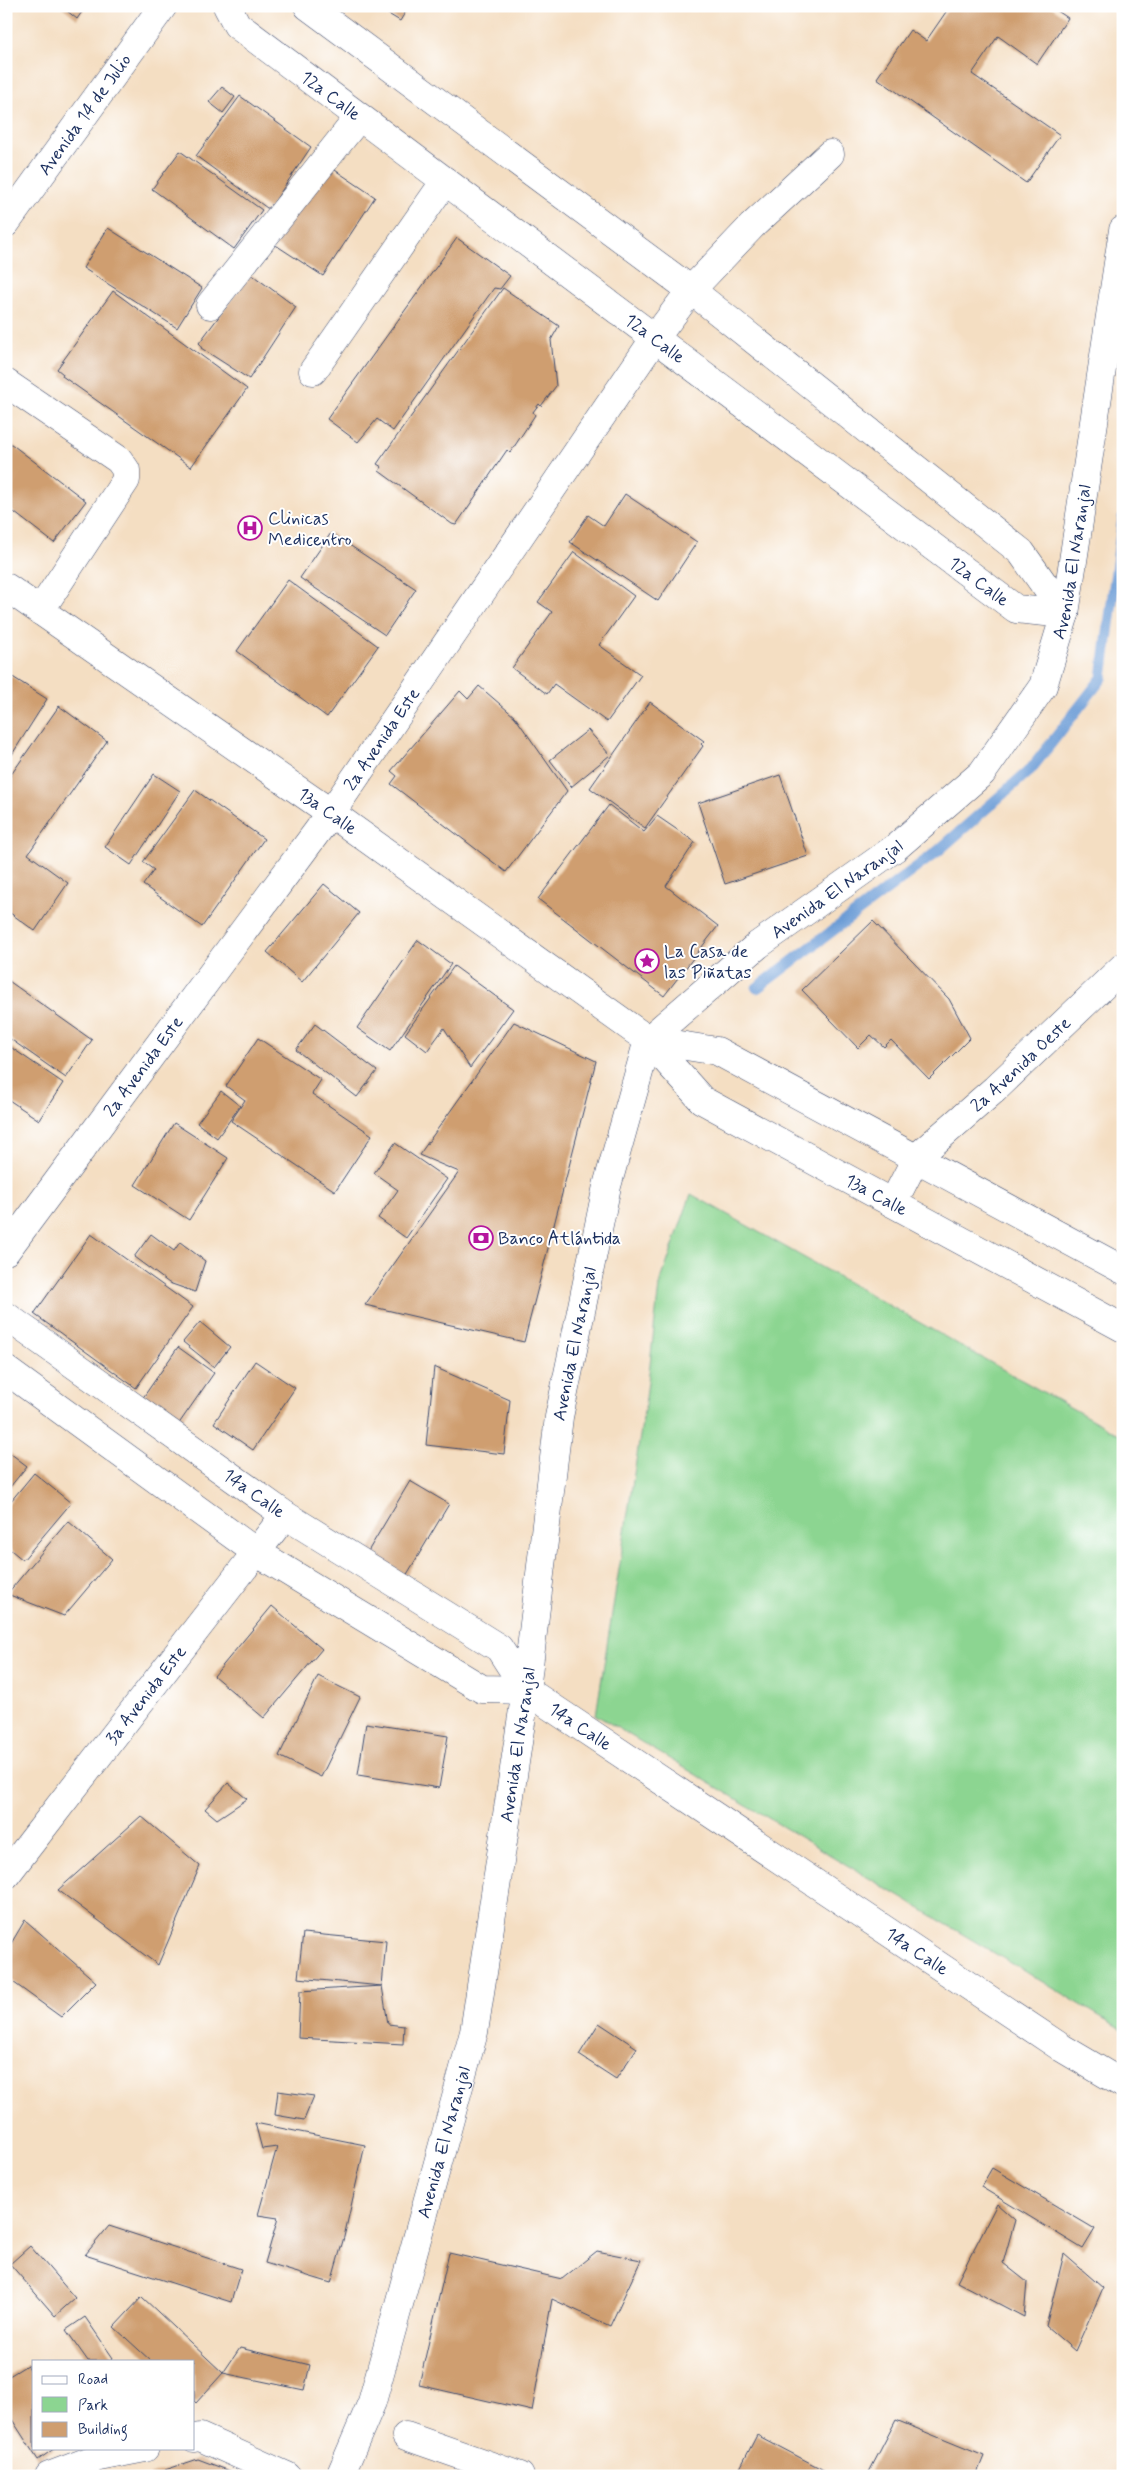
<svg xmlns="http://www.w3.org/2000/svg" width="1129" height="2482" viewBox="0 0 1129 2482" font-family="Mynerve,sans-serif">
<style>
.green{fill:#8cd591;stroke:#548278}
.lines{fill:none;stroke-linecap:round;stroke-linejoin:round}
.stream{stroke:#6c9cd6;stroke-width:11}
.building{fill:#cf9e6f}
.minor-casing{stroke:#3c496d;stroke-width:29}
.minor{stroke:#fff;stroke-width:28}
.labels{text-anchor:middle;stroke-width:4;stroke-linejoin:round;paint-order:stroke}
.street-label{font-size:18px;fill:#1b2f5e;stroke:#fff}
.poi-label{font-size:18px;fill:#1b2f5e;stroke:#fff;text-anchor:start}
</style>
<rect width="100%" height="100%" fill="#fff"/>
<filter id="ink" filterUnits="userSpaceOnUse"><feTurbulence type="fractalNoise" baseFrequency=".02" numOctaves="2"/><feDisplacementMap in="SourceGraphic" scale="10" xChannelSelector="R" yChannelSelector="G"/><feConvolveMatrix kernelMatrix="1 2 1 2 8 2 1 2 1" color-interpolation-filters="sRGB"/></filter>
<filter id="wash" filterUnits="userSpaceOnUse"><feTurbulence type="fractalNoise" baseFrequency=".0096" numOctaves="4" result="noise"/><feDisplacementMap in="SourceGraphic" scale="20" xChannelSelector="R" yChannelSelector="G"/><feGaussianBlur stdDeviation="1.12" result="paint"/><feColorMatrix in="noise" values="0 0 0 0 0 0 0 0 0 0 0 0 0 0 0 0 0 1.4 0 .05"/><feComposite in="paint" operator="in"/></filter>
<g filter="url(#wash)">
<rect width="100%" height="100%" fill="#f4dec2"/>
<polygon class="green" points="691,1194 1123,1437 1123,2030 596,1715 646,1398 659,1286"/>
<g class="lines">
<polyline class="stream" points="757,988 938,851 1031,769 1102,678 1123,518"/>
</g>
<g id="blocks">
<g class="building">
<polygon points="61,6 86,6 77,19"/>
<polygon points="375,6 409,6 400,21"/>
<polygon points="944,6 1050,6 1068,18 1037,64 998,36 972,74 1060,135 1026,183 877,78 910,30 926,41 948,9"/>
<polygon points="222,87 235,97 223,113 209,102"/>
<polygon points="240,96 311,147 270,208 267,208 196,156"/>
<polygon points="180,151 262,210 234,249 152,189"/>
<polygon points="323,162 375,197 323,276 271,242"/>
<polygon points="108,228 202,288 177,328 83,268"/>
<polygon points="457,238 510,276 500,289 494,288 393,431 377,419 358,442 327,419"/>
<polygon points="251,274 296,307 249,379 201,348 202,346 199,343"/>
<polygon points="503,288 559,326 551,340 556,386 541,406 539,404 533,412 535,415 510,453 507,450 456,525 452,524 379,471 382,467 377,464"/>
<polygon points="113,291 247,389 191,467 62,376 63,374 57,369"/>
<polygon points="6,440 86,501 54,543 6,506"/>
<polygon points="625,494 697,542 658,601 570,542 588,515 604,526"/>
<polygon points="331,533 416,589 385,635 300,578"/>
<polygon points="574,552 634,596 599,645 641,675 607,722 554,684 547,694 512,668 552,612 538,602"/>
<polygon points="288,580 378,646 327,717 237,651"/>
<polygon points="8,674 47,699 6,764 6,677"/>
<polygon points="479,686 515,717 567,791 506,872 391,784 397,776 391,771 460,691 468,699"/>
<polygon points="650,702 704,741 701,744 703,746 645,828 590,788"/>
<polygon points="59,706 107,741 28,854 68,883 35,931 6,910 6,782"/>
<polygon points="588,730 610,755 571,787 550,760"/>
<polygon points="154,774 180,791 131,865 105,847"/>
<polygon points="780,775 808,856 725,884 698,803"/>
<polygon points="195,790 264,839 202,927 143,885 154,870 143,862"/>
<polygon points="609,805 644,832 657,816 695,842 666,886 718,926 664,996 538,899"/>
<polygon points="324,884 359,913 302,982 267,952"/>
<polygon points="873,921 949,999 970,1038 929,1079 891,1040 884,1047 871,1035 858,1048 802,990"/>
<polygon points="418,940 451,964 390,1051 357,1028"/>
<polygon points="454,966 513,1009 470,1068 444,1028 427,1051 405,1034"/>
<polygon points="6,979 92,1040 66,1078 6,1036"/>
<polygon points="514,1022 596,1061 524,1342 365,1305 459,1172 419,1155"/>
<polygon points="315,1024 377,1071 357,1097 296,1050"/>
<polygon points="258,1038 321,1080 312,1094 372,1135 335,1191 231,1121 245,1100 226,1086"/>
<polygon points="6,1044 63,1083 39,1120 6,1098"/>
<polygon points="221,1091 240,1106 217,1138 197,1123"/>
<polygon points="174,1123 228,1158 189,1220 135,1185"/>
<polygon points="395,1143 447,1179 406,1238 378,1218 398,1190 374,1173"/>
<polygon points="91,1234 193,1307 136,1388 34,1314"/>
<polygon points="151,1234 174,1251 180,1242 205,1261 195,1292 169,1283 134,1257"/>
<polygon points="200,1322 230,1347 214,1367 183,1342"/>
<polygon points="178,1347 214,1373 178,1425 142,1399"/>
<polygon points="255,1361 295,1388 253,1450 214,1423"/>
<polygon points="434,1367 510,1400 504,1454 426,1445"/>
<polygon points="6,1450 27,1466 6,1492"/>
<polygon points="34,1473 71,1503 23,1560 6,1546 6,1507"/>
<polygon points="410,1481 449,1504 406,1576 367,1553"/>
<polygon points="68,1521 112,1559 64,1616 7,1594"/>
<polygon points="272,1606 322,1649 264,1718 214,1676"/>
<polygon points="318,1676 360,1697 321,1777 279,1756"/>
<polygon points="366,1723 448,1736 439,1788 358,1775"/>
<polygon points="228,1783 247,1799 217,1819 205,1809"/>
<polygon points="141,1816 200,1866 158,1965 58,1890"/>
<polygon points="25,1920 96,1982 61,2017 6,1977 6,1952"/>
<polygon points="303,1933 386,1941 382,1986 298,1978"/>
<polygon points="382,1986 388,2024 404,2026 403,2044 298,2038 300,1991"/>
<polygon points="599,2023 637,2048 616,2079 579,2055"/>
<polygon points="278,2091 314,2096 304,2120 275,2115"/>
<polygon points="255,2123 365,2145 344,2237 331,2283 265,2263 278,2218 258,2215 277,2147 262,2149"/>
<polygon points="992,2168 1095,2229 1083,2249 981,2187"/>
<polygon points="997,2204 1015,2220 1003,2263 1027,2282 1024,2317 957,2282"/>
<polygon points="109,2226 241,2269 231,2302 85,2255"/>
<polygon points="30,2246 75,2298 55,2316 10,2264"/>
<polygon points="597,2251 641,2260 610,2326 552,2299 532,2411 419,2385 449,2253 562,2279"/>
<polygon points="1064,2254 1103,2288 1075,2351 1046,2326"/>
<polygon points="142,2297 223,2373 196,2403 194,2401 194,2361 151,2361 114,2327"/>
<polygon points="85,2317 113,2358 109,2361 88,2361 66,2330"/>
<polygon points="240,2348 310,2365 304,2390 223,2373"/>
<polygon points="27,2365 34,2376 34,2448 55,2448 38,2460 6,2410 6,2378"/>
<polygon points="896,2420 984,2456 976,2476 867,2476"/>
<polygon points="757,2435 835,2476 736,2476"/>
<polygon points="198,2459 243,2476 150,2476 150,2475"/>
</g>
</g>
</g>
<g filter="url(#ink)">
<use href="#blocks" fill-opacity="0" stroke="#3c496d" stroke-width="1"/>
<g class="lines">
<g class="minor-casing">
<g id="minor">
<path id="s1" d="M 227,6 L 237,25 L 1016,609 L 1065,614"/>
<polyline points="308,6 691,290 1021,552 1065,614"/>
<path id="s2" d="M 6,223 L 163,6"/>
<polyline points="210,305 359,117"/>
<polyline points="313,371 445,181"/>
<polyline points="6,383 119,460 126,470 126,480 40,611"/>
<path id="s3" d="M 6,587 L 331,813 L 648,1040 L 702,1100 L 1123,1328"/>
<polyline points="648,1040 717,1051 1123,1270"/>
<path id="s4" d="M 893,1203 L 916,1158 L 995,1089 L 1123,967"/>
<path id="s5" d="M 6,1251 L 331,813 L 655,338 L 691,290 L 752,226 L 830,154"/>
<path id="s6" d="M 6,1316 L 285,1515 L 499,1648 L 526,1690 L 1062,2048 L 1123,2084"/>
<polyline points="6,1370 256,1552 482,1689 526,1690"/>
<path id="s7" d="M 6,1875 L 285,1515"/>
<polyline points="406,2436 520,2476"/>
<polyline points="194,2438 200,2437 287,2476"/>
<polyline points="49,2476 99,2457 145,2448"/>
<path id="s8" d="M 340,2476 L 372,2402 L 474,2032 L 526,1690 L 559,1417 L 607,1186 L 648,1040 L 758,945 L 895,848 L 982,773 L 1043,686 L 1065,614 L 1123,230"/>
</g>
</g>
<use href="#minor" class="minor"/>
</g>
</g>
<defs>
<g id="hospital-ring" transform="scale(1.25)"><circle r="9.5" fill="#fff" stroke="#b5179e" stroke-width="1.5"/><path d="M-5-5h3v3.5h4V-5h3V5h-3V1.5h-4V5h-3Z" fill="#b5179e"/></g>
<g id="sight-ring" transform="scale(1.25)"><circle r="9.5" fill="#fff" stroke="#b5179e" stroke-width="1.5"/><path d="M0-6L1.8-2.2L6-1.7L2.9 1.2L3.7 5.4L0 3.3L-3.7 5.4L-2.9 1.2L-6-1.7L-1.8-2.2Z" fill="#b5179e"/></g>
<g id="bank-ring" transform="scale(1.25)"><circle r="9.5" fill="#fff" stroke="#b5179e" stroke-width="1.5"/><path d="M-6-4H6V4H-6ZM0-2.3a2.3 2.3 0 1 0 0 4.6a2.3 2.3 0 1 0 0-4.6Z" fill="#b5179e"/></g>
</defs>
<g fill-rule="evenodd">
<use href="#hospital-ring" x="250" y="528"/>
<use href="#sight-ring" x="647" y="961"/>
<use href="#bank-ring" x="481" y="1238"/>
</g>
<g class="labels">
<g class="street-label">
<text dy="6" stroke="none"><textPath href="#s1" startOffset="139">12a Calle</textPath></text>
<text dy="6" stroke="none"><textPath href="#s2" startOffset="134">Avenida 14 de Julio</textPath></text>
<text dy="6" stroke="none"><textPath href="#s1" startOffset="544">12a Calle</textPath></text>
<text dy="6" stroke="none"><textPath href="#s8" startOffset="2135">Avenida El Naranjal</textPath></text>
<text dy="6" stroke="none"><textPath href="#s1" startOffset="949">12a Calle</textPath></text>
<text dy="6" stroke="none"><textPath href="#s5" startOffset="635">2a Avenida Este</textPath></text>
<text dy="6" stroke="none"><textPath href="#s3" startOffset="392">13a Calle</textPath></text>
<text dy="6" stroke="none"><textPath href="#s8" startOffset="1715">Avenida El Naranjal</textPath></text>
<text dy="6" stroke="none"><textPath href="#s4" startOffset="191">2a Avenida Oeste</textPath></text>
<text dy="6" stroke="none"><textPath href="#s5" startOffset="230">2a Avenida Este</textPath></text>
<text dy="6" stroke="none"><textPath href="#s3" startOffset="1065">13a Calle</textPath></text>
<text dy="6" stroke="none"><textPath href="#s8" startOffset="1160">Avenida El Naranjal</textPath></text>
<text dy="6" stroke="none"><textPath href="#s6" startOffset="305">14a Calle</textPath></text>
<text dy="6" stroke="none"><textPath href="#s7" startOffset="228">3a Avenida Este</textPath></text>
<text dy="6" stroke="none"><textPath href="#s6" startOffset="710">14a Calle</textPath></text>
<text dy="6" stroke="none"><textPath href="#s8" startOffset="755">Avenida El Naranjal</textPath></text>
<text dy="6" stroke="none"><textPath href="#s6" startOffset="1115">14a Calle</textPath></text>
<text dy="6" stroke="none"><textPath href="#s8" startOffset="350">Avenida El Naranjal</textPath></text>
</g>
<g class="poi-label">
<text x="268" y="524">Clinicas<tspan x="268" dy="21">Medicentro</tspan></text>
<text x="664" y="957">La Casa de<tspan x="664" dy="21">las Piñatas</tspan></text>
<text x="498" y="1244">Banco Atlántida</text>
</g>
</g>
<rect width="1129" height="2482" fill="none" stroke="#fff" stroke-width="25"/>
<rect x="32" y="2360" width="162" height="90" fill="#ffffff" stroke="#a4acbf"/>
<rect x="42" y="2376" width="25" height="8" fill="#ffffff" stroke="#a4acbf"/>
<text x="78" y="2384" font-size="15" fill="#1b2f5e">Road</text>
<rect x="42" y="2397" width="25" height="15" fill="#8cd591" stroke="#a4acbf"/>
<text x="78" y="2410" font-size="15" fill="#1b2f5e">Park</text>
<rect x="42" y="2422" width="25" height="15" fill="#cf9e6f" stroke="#a4acbf"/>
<text x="78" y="2434" font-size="15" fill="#1b2f5e">Building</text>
</svg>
